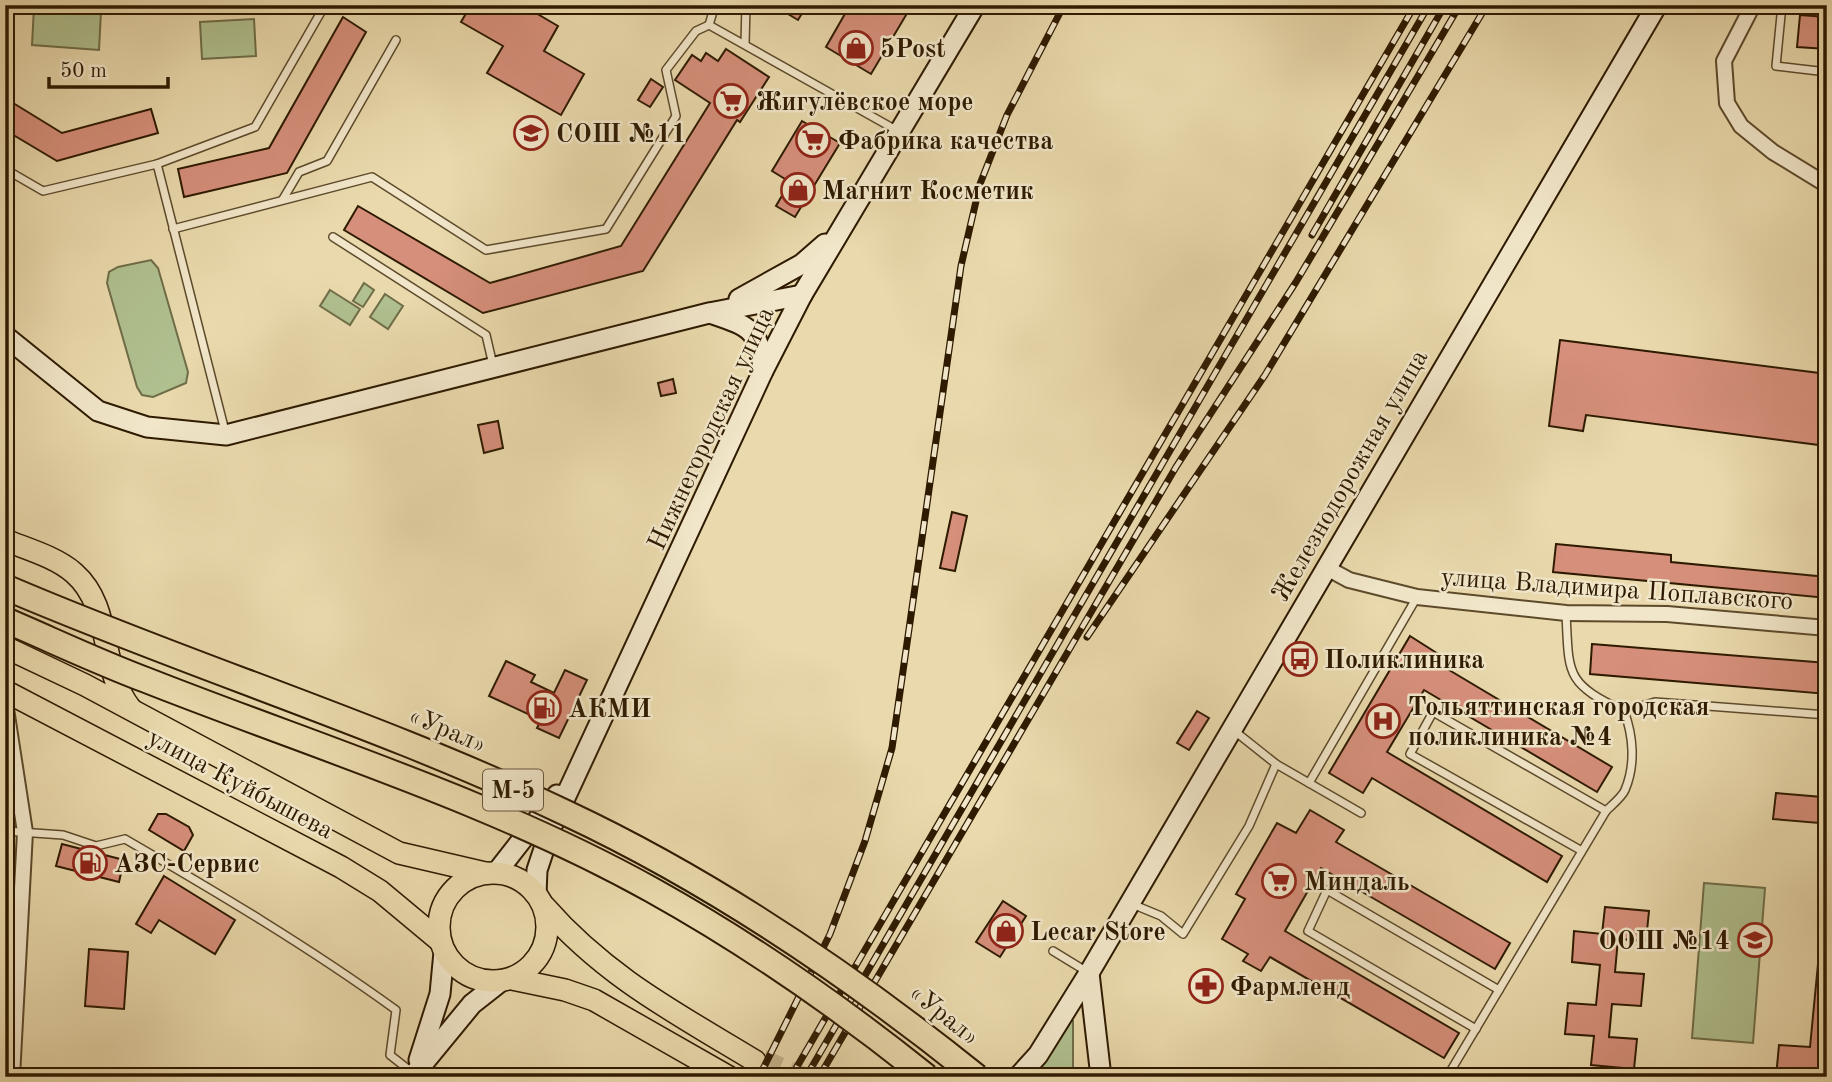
<svg xmlns="http://www.w3.org/2000/svg" width="1832" height="1082" viewBox="0 0 1832 1082" font-family="'Old Standard TT',serif">
<style>
.green{fill:#b0c08f;stroke:#6f6d48;stroke-width:2}
.building{fill:#d68f7b;stroke:#2e1a00;stroke-width:2}
.lines{fill:none;stroke-linecap:round;stroke-linejoin:round}
.secondary-tunnel{stroke:#c4b38a;stroke-width:19;stroke-dasharray:19 10;stroke-linecap:butt}
.primary-tunnel{stroke:#c4b38a;stroke-width:21;stroke-dasharray:21 10;stroke-linecap:butt}
.lane-casing{stroke:#5d4a2b;stroke-width:10}
.street-casing{stroke:#5d4a2b;stroke-width:18}
.secondary-casing{stroke:#2e1a00;stroke-width:23}
.primary-casing{stroke:#2e1a00;stroke-width:24}
.lane{stroke:#f1e6c9;stroke-width:7}
.street{stroke:#f1e6c9;stroke-width:14}
.secondary{stroke:#f1e6c9;stroke-width:19}
.primary{stroke:#e9d9ac;stroke-width:21}
.rail-casing{stroke:#2e1a00;stroke-width:7}
.rail{stroke:#f1e6c9;stroke-width:4.5;stroke-dasharray:13;stroke-linecap:butt}
.highway-bridge-casing{stroke:#2e1a00;stroke-width:28;stroke-linecap:butt}
.highway-bridge{stroke:#e9d9ac;stroke-width:24}
.labels{text-anchor:middle;stroke-width:5;stroke-linejoin:round;paint-order:stroke}
.shield{fill:#f1e6c9;stroke:#68573c;stroke-width:2}
.shield-label{font-size:24px;font-weight:bold;fill:#2e1a00}
.poi-label{font-size:26px;font-weight:bold;fill:#2e1a00;stroke:#f1e6c9;text-anchor:start}
.street-label{font-size:26px;fill:#2e1a00;stroke:#f1e6c9}
</style>
<rect width="100%" height="100%" fill="#e9d9ac"/>
<filter id="stains"><feTurbulence type="fractalNoise" baseFrequency=".00286" numOctaves="4"/><feColorMatrix values="0 0 0 0 .2 0 0 0 0 .09 0 0 0 0 .02 0 0 0 .5 -.17"/></filter>
<radialGradient id="worn" r=".72"><stop offset=".6" stop-color="#630" stop-opacity="0"/><stop offset="1" stop-color="#630" stop-opacity=".3"/></radialGradient>
<g class="green">
<polygon points="34,7 101,11 99,50 32,45"/>
<polygon points="254,19 256,56 202,59 200,22"/>
<polygon points="151,260 158,268 188,372 186,383 153,397 142,395 137,387 107,283 109,272 118,267"/>
<polygon points="364,283 374,290 363,307 353,301"/>
<polygon points="330,290 360,309 350,325 320,306"/>
<polygon points="385,294 403,306 388,329 370,317"/>
<polygon points="1704,883 1765,888 1753,1043 1692,1038"/>
<polygon points="1068,1021 1073,1021 1073,1077 1036,1077"/>
</g>
<g class="building">
<polygon points="471,5 522,5 558,26 544,51 584,74 561,115 487,73 503,46 461,22"/>
<polygon points="773,5 807,5 798,20"/>
<polygon points="850,5 912,5 871,74 826,47"/>
<polygon points="1800,15 1827,17 1827,49 1797,47"/>
<polygon points="343,17 366,32 287,173 184,197 178,169 269,148"/>
<polygon points="726,49 769,77 740,122 737,120 643,271 483,313 344,230 358,206 490,283 621,246 710,103 675,80 692,55 701,61 706,53 718,61"/>
<polygon points="651,79 663,87 650,107 638,100"/>
<polygon points="5,98 62,133 151,109 158,133 57,161 5,130"/>
<polygon points="802,121 840,143 795,217 776,206 790,182 772,171"/>
<polygon points="1560,340 1827,374 1827,446 1586,415 1583,431 1549,426"/>
<polygon points="673,379 676,393 661,396 658,383"/>
<polygon points="498,421 503,448 484,453 478,425"/>
<polygon points="952,512 967,516 955,571 940,568"/>
<polygon points="1556,544 1671,555 1671,562 1827,577 1827,598 1553,572"/>
<polygon points="1410,636 1443,657 1439,664 1612,767 1597,792 1424,690 1387,752 1562,856 1547,882 1372,778 1363,793 1329,773"/>
<polygon points="1592,644 1827,663 1827,694 1590,674"/>
<polygon points="506,661 535,675 531,682 554,693 565,670 587,680 559,738 537,728 541,720 489,696"/>
<polygon points="1197,711 1209,718 1189,750 1177,743"/>
<polygon points="1776,793 1822,797 1819,823 1773,819"/>
<polygon points="1310,810 1344,830 1336,842 1510,943 1495,969 1321,868 1285,931 1459,1033 1444,1058 1270,957 1261,971 1243,961 1248,954 1222,939 1245,899 1236,894 1277,823 1296,833"/>
<polygon points="158,814 166,814 189,827 193,835 184,851 149,830"/>
<polygon points="62,844 124,860 119,882 56,866"/>
<polygon points="164,876 235,920 215,954 159,920 151,933 136,924"/>
<polygon points="1003,901 1026,916 1000,957 976,942"/>
<polygon points="1605,907 1649,911 1646,941 1618,939 1615,972 1644,974 1641,1006 1612,1004 1609,1037 1637,1039 1634,1069 1591,1065 1594,1036 1565,1034 1568,1003 1596,1005 1600,965 1572,962 1574,931 1602,934"/>
<polygon points="89,949 128,952 124,1009 85,1006"/>
<polygon points="1818,964 1827,964 1827,1069 1807,1068 1806,1077 1776,1077 1779,1045 1810,1047"/>
<polygon points="1202,975 1214,983 1204,997 1193,989"/>
</g>
<g class="lines">
<polyline class="secondary-tunnel" points="763,1059 804,1077"/>
<polyline class="primary-tunnel" points="755,1061 779,1077"/>
<g class="lane-casing">
<g id="lane">
<polyline points="1782,5 1776,66 1827,72"/>
<polyline points="709,25 715,5"/>
<polyline points="745,44 746,5"/>
<polyline points="157,164 255,127 325,5"/>
<polyline points="5,169 43,191 157,164 225,431"/>
<polyline points="283,199 299,172 327,161 396,40"/>
<polyline points="173,229 372,177 486,250 606,229 676,116 666,70 696,31 709,25 898,131"/>
<polyline points="333,237 486,335 493,365"/>
<path d="M 1566,613 C 1569,675 1565,683 1624,711 C 1633,735 1636,764 1625,790 C 1622,797 1612,805 1606,811"/>
<polyline points="1624,711 1655,702 1827,715"/>
<polyline points="1276,764 1361,813"/>
<polyline points="1309,783 1417,597"/>
<path d="M 5,831 L 63,835 L 96,846 L 125,839 C 218,893 309,947 396,1010 L 390,1055 L 413,1073"/>
<polyline points="1132,904 1161,916 1183,934 1249,826 1276,764 1232,729"/>
<polyline points="1053,951 1089,973"/>
<polyline points="1476,1029 1308,931 1327,890 1499,990"/>
<polyline points="1447,1077 1606,811 1433,712 1410,754 1582,851"/>
</g>
</g>
<g class="street-casing">
<g id="street">
<polyline points="1753,5 1724,61 1727,103 1741,126 1773,152 1827,185"/>
<polyline points="1325,567 1349,580 1417,597 1566,613 1667,614 1827,628"/>
<polyline points="5,702 25,832 12,1077"/>
</g>
</g>
<g class="secondary-casing">
<g id="secondary">
<polyline points="739,299 802,264 825,244"/>
<path d="M 710,313 C 748,326 760,328 763,371"/>
<polyline points="5,336 98,411 147,427 226,435 709,313 802,295"/>
<polyline points="496,873 557,795"/>
<polyline points="536,894 537,870 551,828 763,371 802,295 975,5"/>
<polyline points="1089,973 1101,1077"/>
<polyline points="419,1060 440,994 444,952"/>
<polyline points="412,1077 472,1004 500,982"/>
<polyline points="1018,1077 1038,1055 1089,973 1657,5"/>
</g>
</g>
<g class="primary-casing">
<g id="primary">
<path d="M 5,540 C 27,549 56,557 74,573 C 114,608 98,668 131,709"/>
<polyline points="5,647 85,685 399,853 485,873"/>
<polyline points="5,691 341,867 380,891 440,941"/>
<circle cx="493" cy="927" r="54"/>
<path d="M 544,906 C 606,977 676,1013 755,1061"/>
<polyline points="512,979 565,990 594,1000 729,1077"/>
</g>
</g>
<use href="#lane" class="lane"/>
<use href="#street" class="street"/>
<use href="#secondary" class="secondary"/>
<use href="#primary" class="primary"/>
<g class="rail-casing">
<g id="rail">
<polyline points="1312,235 1445,5"/>
<polyline points="1087,637 1265,375 1487,5"/>
<polyline points="759,1077 830,934 865,841 892,748 961,266 980,184 1007,115 1064,5"/>
<polyline points="791,1077 1415,5"/>
<polyline points="806,1077 1429,5"/>
<polyline points="819,1077 1176,467 1296,282 1460,5"/>
</g>
</g>
<use href="#rail" class="rail"/>
<g class="highway-bridge-casing">
<g id="highway-bridge">
<path d="M 5,587 C 191,667 384,726 566,813 C 713,882 850,975 977,1077"/>
<path d="M 5,620 C 52,640 98,662 146,680 C 316,747 492,801 652,890 C 749,944 841,1008 927,1077"/>
</g>
</g>
<use href="#highway-bridge" class="highway-bridge"/>
</g>
<defs>
<g id="shop-ring" transform="scale(1.75)"><circle r="9.5" fill="#f1e6c9" stroke="#8f2418" stroke-width="1.5"/><path d="M-5-2.5h2.3a2.7 3.5 0 0 1 5.4 0H5L5.5 6h-11ZM-1.5-2.5h3a1.5 2.3 0 0 0-3 0Z" fill="#8f2418"/></g>
<g id="supermarket-ring" transform="scale(1.75)"><circle r="9.5" fill="#f1e6c9" stroke="#8f2418" stroke-width="1.5"/><path d="M-6-5.5h2.5l.6 2H6L4.5 2H-2.5L-4.4-4H-6ZM-1.5 3.2a1.3 1.3 0 1 0 .1 0ZM3 3.2a1.3 1.3 0 1 0 .1 0Z" fill="#8f2418"/></g>
<g id="school-ring" transform="scale(1.75)"><circle r="9.5" fill="#f1e6c9" stroke="#8f2418" stroke-width="1.5"/><path d="M0-5L7-2L0 1L-7-2ZM-4 1L0 2.5L4 1V4Q0 6-4 4Z" fill="#8f2418"/></g>
<g id="bus-ring" transform="scale(1.75)"><circle r="9.5" fill="#f1e6c9" stroke="#8f2418" stroke-width="1.5"/><path d="M-5-6H5V4H4V6H2V4H-2V6H-4V4H-5ZM-3.5-4V0h7V-4ZM-3.5 1.2v1.5H-2V1.2ZM2 1.2v1.5H3.5V1.2Z" fill="#8f2418"/></g>
<g id="fuel-ring" transform="scale(1.75)"><circle r="9.5" fill="#f1e6c9" stroke="#8f2418" stroke-width="1.5"/><path d="M-5.5-6h7V0h2V4h1.3V-2.5L3-4.5l.8-.8L6-3V5H2.5V1h-1V6h-7ZM-4.2-4.7v3.2H.2V-4.7Z" fill="#8f2418"/></g>
<g id="hospital-ring" transform="scale(1.75)"><circle r="9.5" fill="#f1e6c9" stroke="#8f2418" stroke-width="1.5"/><path d="M-5-5h3v3.5h4V-5h3V5h-3V1.5h-4V5h-3Z" fill="#8f2418"/></g>
<g id="pharmacy-ring" transform="scale(1.75)"><circle r="9.5" fill="#f1e6c9" stroke="#8f2418" stroke-width="1.5"/><path d="M-2-6h4v4h4v4h-4v4h-4v-4h-4v-4h4Z" fill="#8f2418"/></g>
</defs>
<g fill-rule="evenodd">
<use href="#shop-ring" x="856" y="48"/>
<use href="#supermarket-ring" x="731" y="101"/>
<use href="#school-ring" x="531" y="133"/>
<use href="#supermarket-ring" x="813" y="140"/>
<use href="#shop-ring" x="798" y="190"/>
<use href="#bus-ring" x="1300" y="659"/>
<use href="#fuel-ring" x="544" y="708"/>
<use href="#hospital-ring" x="1383" y="721"/>
<use href="#fuel-ring" x="90" y="863"/>
<use href="#supermarket-ring" x="1279" y="881"/>
<use href="#shop-ring" x="1006" y="931"/>
<use href="#school-ring" x="1755" y="940"/>
<use href="#pharmacy-ring" x="1206" y="986"/>
</g>
<g class="labels">
<rect class="shield" x="483" y="769.5" width="60" height="41" rx="5"/>
<g class="shield-label">
<text x="513" y="798">М-5</text>
</g>
<g class="poi-label">
<text x="880" y="57">5Post</text>
<text x="756" y="110">Жигулёвское море</text>
<text x="556" y="142">СОШ №11</text>
<text x="838" y="149">Фабрика качества</text>
<text x="822" y="199">Магнит Косметик</text>
<text x="1324" y="668">Поликлиника</text>
<text x="1408" y="715">Тольяттинская городская<tspan x="1408" dy="30">поликлиника №4</tspan></text>
<text x="568" y="717">АКМИ</text>
<text x="114" y="872">АЗС-Сервис</text>
<text x="1304" y="890">Миндаль</text>
<text x="1030" y="940">Lecar Store</text>
<text x="1730" y="949" text-anchor="end">ООШ №14</text>
<text x="1230" y="995">Фармленд</text>
</g>
<g class="street-label">
<text transform="translate(710 428) rotate(-65)" y="9">Нижнегородская улица</text>
<text transform="translate(1349 475) rotate(-60)" y="9">Железнодорожная улица</text>
<text transform="translate(1617 588) rotate(4)" y="9">улица Владимира Поплавского</text>
<text transform="translate(448 729) rotate(23)" y="9">«Урал»</text>
<text transform="translate(241 783) rotate(28)" y="9">улица Куйбышева</text>
<text transform="translate(945 1014) rotate(39)" y="9">«Урал»</text>
</g>
</g>
<rect width="1832" height="1082" fill="none" stroke="#e9d9ac" stroke-width="28"/>
<rect x="7" y="7" width="1818" height="1068" fill="none" stroke="#2e1a00" stroke-width="3.5"/>
<rect x="14" y="14" width="1804" height="1054" fill="none" stroke="#2e1a00" stroke-width="2"/>
<path d="M49 77v10h119v-10" fill="none" stroke="#2e1a00" stroke-width="3.5"/>
<text x="60" y="77" font-size="21" fill="#2e1a00" stroke="#f1e6c9" stroke-width="5" paint-order="stroke">50 m</text>
<rect width="100%" height="100%" filter="url(#stains)"/>
<rect width="100%" height="100%" fill="url(#worn)"/>
</svg>
